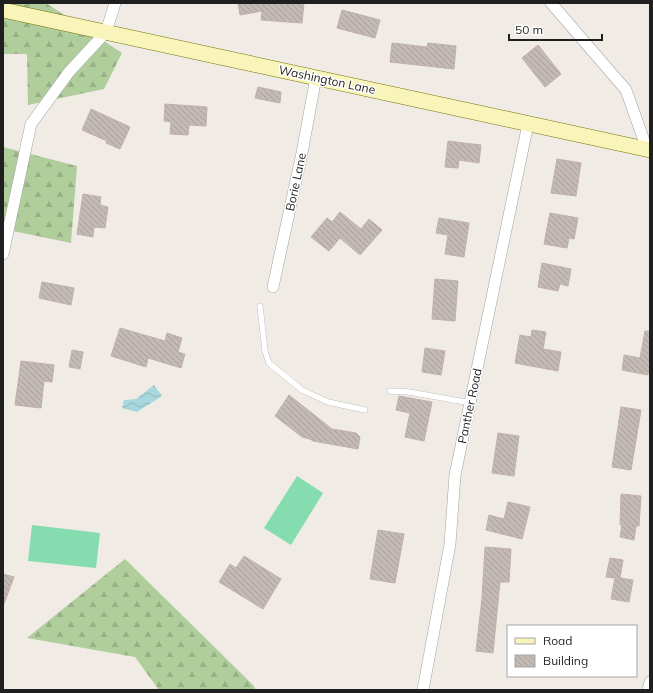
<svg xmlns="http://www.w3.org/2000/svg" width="653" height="693" viewBox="0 0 653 693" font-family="Mulish,sans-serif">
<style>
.forest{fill:url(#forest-firs)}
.pitch{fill:#85ddaf}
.water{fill:url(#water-waves)}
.building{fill:url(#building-back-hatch);stroke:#c1b0a8}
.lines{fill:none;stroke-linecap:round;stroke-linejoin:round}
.service-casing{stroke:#a3a3a3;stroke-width:6}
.minor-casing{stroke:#a3a3a3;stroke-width:12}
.secondary-casing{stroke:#757307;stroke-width:16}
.service{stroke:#fff;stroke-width:5.5}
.minor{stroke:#fff;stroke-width:11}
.secondary{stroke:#f8f4ba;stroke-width:15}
.labels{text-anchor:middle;stroke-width:3;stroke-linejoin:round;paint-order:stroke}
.street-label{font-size:12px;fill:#1f1f1f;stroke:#fff}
</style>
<defs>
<pattern id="forest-firs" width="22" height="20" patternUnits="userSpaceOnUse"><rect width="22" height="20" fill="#b0ce9b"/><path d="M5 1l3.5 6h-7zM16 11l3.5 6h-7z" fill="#97b085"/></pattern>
<pattern id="water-waves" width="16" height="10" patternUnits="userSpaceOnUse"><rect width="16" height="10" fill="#a6d7dc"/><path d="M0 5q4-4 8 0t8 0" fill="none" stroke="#8eb8bc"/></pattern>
<pattern id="building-back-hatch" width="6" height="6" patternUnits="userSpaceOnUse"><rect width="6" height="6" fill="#c4bab5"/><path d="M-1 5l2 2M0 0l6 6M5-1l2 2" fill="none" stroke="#a89f9b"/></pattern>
</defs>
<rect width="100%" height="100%" fill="#f0ebe5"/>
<g class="forest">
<polygon points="3,3 46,3 122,53 104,89 28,105 27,54 3,54"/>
<polygon points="3,147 77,166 71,243 3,229"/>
<polygon points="125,559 253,685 256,690 159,690 135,657 27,638"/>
</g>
<g class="pitch">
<polygon points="297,476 323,493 291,545 264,528"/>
<polygon points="32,525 100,533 96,568 28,561"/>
</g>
<polygon class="water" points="154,385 162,396 137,412 122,408 124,400 136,399"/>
<g class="building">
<polygon points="238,3 304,3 302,23 261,20 262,11 240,15"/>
<polygon points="342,10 380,20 375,38 337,28"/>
<polygon points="392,43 427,47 428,43 456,46 454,69 390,62"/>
<polygon points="538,45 561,74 545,87 522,58"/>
<polygon points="258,87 281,92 280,103 255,98"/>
<polygon points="165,104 207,107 206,126 189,125 188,135 170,134 171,122 164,121"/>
<polygon points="91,109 130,127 120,149 106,143 107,141 82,130"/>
<polygon points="448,141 481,145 479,163 459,160 458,168 445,167"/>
<polygon points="557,159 581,163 576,196 551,193"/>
<polygon points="83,194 101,197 100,205 108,207 105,228 94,227 93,237 77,234"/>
<polygon points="340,212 361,229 369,219 382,230 360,255 340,238 329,251 311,237 327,218 332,222"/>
<polygon points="550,213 578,218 574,239 569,238 567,248 544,244"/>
<polygon points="439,218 469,223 464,257 445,254 448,235 436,233"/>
<polygon points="542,263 571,269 568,286 560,284 558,291 538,287"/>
<polygon points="435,279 458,281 455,321 432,319"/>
<polygon points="42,282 74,288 71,305 39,298"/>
<polygon points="120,328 165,341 167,333 182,338 178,352 185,354 181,368 148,358 146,367 111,356"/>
<polygon points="532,330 546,332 543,349 561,352 558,371 515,363 520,335 531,337"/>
<polygon points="645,331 650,331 650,361 648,375 622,370 624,355 640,358"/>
<polygon points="425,348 445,351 441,375 422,372"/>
<polygon points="72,350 83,352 80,369 69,367"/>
<polygon points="21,361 54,365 52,382 44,381 41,408 15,405"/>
<polygon points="289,395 332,429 356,433 360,437 358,449 313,441 310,439 302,437 275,416"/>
<polygon points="399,396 432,402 424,441 405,437 410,413 396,410"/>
<polygon points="621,407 641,410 631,470 612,467"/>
<polygon points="498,433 519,436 514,476 492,473"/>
<polygon points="621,494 641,496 639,526 636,526 634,540 620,537 622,525 620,525"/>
<polygon points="508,502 530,507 522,539 486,530 489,515 504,519"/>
<polygon points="378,530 404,534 395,583 370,579"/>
<polygon points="485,547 511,549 509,582 500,582 493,653 476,651 482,598"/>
<polygon points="244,556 281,579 263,609 219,582 230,564 236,568"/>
<polygon points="610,558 623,560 620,578 633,580 629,602 611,599 615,578 606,577"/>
<polygon points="3,574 14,577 4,604 3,603"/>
</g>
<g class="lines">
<g class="service-casing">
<g id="service">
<polyline points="260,306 265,351 269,363 302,390 328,402 365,410"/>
<polyline points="390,391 409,392 471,403"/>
</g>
</g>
<g class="minor-casing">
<g id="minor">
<polyline points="551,3 626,90 647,149"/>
<polyline points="3,254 31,124 69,72 106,32 115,3"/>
<polyline points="273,287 302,153 316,77"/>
<polyline points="423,690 450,544 455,475 528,124"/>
<polyline points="648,690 650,682"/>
</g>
</g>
<g class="secondary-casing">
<polyline id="secondary" points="3,10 650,150"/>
</g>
<use href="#service" class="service"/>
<use href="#minor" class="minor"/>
<use href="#secondary" class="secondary"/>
</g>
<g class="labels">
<g class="street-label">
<text transform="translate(327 80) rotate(12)" y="4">Washington Lane</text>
<text transform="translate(296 182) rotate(-78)" y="4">Borie Lane</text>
<text transform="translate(470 406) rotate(-78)" y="4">Panther Road</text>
</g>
</g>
<rect width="653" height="693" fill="none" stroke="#1f1f1f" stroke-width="8"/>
<rect x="507" y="625" width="130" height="52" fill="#ffffff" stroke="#a5a5a5"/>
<rect x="515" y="638" width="20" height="6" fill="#f8f4ba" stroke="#a5a5a5"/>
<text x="543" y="645" font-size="12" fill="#1f1f1f">Road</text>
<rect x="515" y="655" width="20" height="12" fill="url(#building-back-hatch)" stroke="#a5a5a5"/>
<text x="543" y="665" font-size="12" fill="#1f1f1f">Building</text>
<path d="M509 34v6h93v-6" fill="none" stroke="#1f1f1f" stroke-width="2"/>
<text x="515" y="34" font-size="12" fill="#1f1f1f" stroke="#ffffff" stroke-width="3" paint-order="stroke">50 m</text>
</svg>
